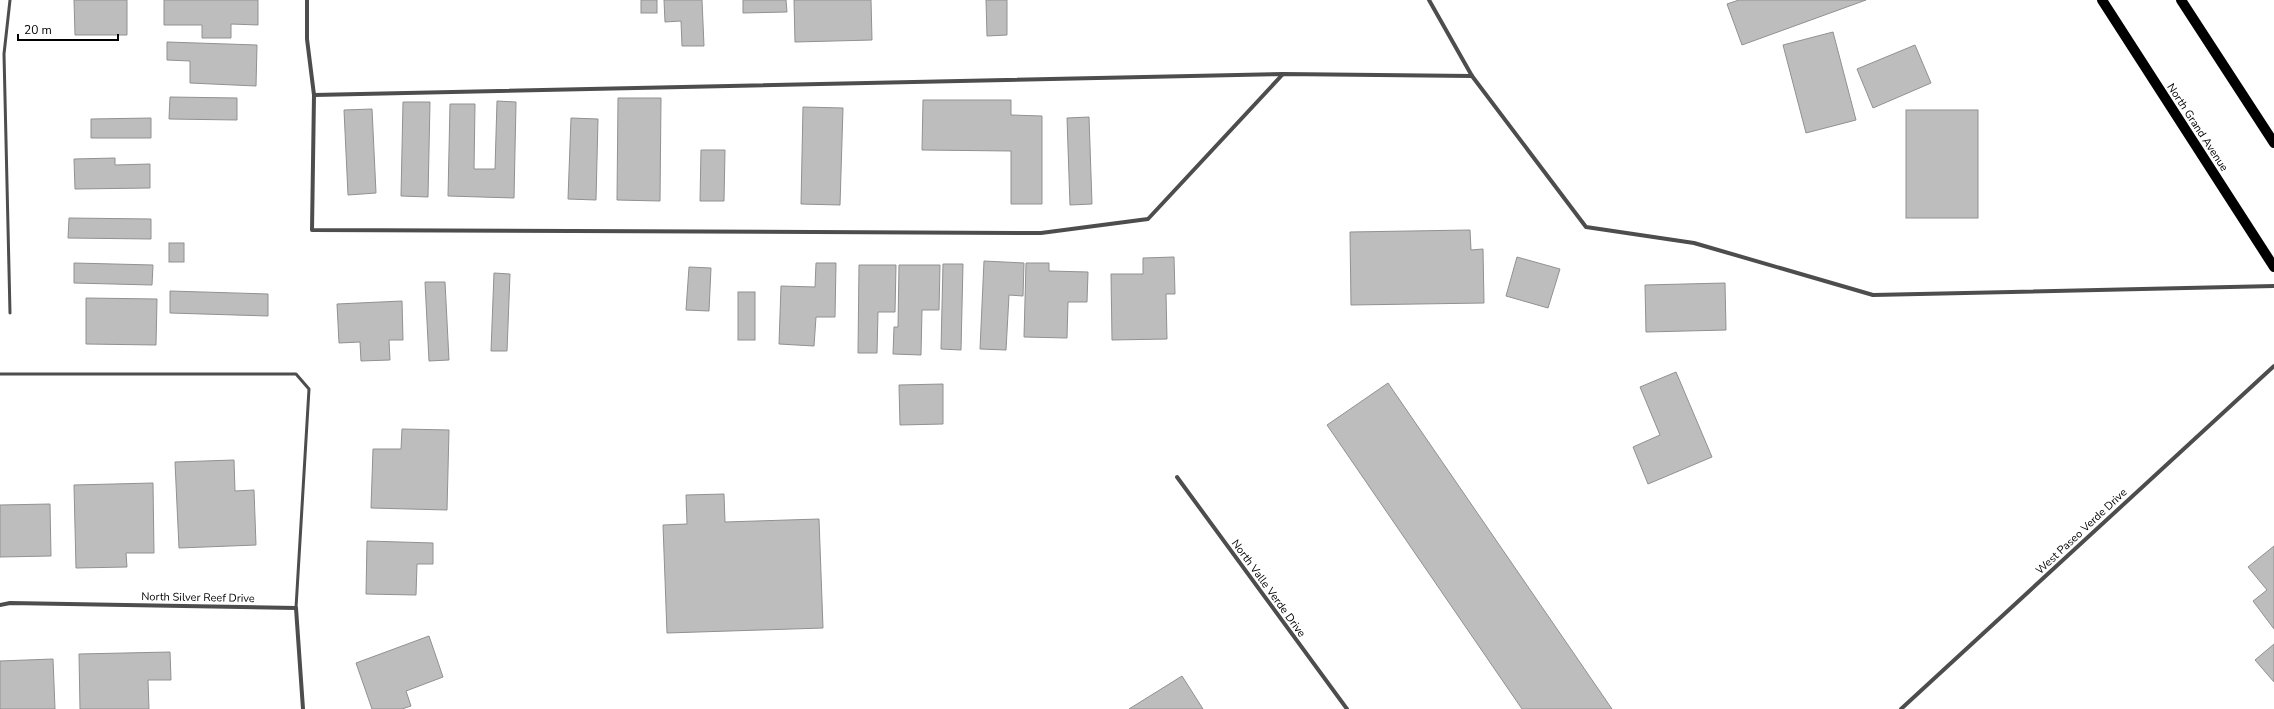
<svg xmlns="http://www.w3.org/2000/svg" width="2274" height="709" viewBox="0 0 2274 709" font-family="'Nunito Sans',sans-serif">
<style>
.building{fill:#bdbdbd;stroke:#919191}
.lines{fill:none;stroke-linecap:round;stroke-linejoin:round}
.lane{stroke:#4d4d4d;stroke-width:3}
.street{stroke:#4d4d4d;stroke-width:4}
.primary{stroke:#000;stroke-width:10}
.labels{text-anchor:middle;stroke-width:4;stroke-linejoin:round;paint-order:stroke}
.street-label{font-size:11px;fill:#000;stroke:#fff}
</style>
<rect width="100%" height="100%" fill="#fff"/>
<g class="building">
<polygon points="74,0 127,0 127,35 75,35"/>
<polygon points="164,0 258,0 258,25 231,24 231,38 202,38 202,25 164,25"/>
<rect x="641" y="0" width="16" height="13"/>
<polygon points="664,0 702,0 704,46 682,46 681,21 665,22"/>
<polygon points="743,0 786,0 787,12 743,13"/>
<polygon points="794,0 871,0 872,40 795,42"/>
<polygon points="986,0 1007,0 1007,35 987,36"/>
<polygon points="1739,0 1866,0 1742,45 1727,4"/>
<polygon points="1833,32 1856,120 1806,133 1783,45"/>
<polygon points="167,42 257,45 256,86 190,83 190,61 167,60"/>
<polygon points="1915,45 1931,83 1873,108 1857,69"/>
<polygon points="170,97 237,98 237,120 169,119"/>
<polygon points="618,98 661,98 660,201 617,200"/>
<polygon points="923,100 1011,100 1011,115 1042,116 1042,204 1011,204 1011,151 922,150"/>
<polygon points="497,101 516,102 514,198 448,196 450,104 475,104 474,169 495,169"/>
<polygon points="403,102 430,102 428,197 401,196"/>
<polygon points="803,107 843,108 840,205 801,204"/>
<polygon points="372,109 376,193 348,195 344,110"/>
<rect x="1906" y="110" width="72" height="108"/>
<polygon points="1089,117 1092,204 1070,205 1067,118"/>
<polygon points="151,118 151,138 91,138 91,119"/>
<polygon points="571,118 598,119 596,200 568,199"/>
<polygon points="701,150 725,150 724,201 700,201"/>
<polygon points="115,158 115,165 150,164 150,188 75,189 74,159"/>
<polygon points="69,218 151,219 151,239 68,238"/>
<polygon points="1470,230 1471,250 1483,249 1484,303 1351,305 1350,232"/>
<rect x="169" y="243" width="15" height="19"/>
<polygon points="1174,257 1175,294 1166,294 1167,339 1112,340 1111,274 1143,274 1143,258"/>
<polygon points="1517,257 1560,269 1548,308 1506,296"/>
<polygon points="984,261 1024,263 1023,296 1009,295 1006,350 980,349"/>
<polygon points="74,263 153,265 152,285 74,283"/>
<polygon points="816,263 836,263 835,317 816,317 814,346 779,344 781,286 815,287"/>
<polygon points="1026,263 1049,263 1049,271 1088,272 1087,302 1068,302 1067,338 1024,337"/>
<polygon points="943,264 963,264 961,350 941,349"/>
<polygon points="859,265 896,265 895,312 878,312 877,353 858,353"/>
<polygon points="899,265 940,265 939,310 922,310 921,355 893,354 894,327 898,327"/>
<polygon points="689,267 711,268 709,311 686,310"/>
<polygon points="494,273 510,274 507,351 491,351"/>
<polygon points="425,282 445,282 449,360 429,361"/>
<polygon points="1725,283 1726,330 1646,332 1645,285"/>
<polygon points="170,291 268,294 268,316 170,313"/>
<rect x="738" y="292" width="17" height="48"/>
<polygon points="86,298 157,299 156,345 86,344"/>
<polygon points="402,301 403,340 389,340 390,360 361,361 360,342 339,343 337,304"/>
<polygon points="1676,372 1712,457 1648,484 1633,447 1660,435 1640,387"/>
<polygon points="1388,383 1612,709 1522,709 1327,425"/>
<polygon points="943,384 943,424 900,425 899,385"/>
<polygon points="402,429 449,430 447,510 371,508 373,449 401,449"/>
<polygon points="234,460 235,491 254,490 256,545 179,548 175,462"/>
<polygon points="153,483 154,553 126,553 127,567 76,568 74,485"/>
<polygon points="724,494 725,522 819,519 823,628 667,633 663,525 687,524 686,495"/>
<polygon points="50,504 51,556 0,557 0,505"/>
<polygon points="367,541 433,543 433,564 417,564 416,595 366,594"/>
<polygon points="2274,546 2274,629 2253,601 2267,590 2248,567"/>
<polygon points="429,636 443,677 406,691 411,706 402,709 372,709 356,663"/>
<polygon points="2274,644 2274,682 2255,660"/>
<polygon points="170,652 171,680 148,680 149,709 80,709 79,654"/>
<polygon points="53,659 55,709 0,709 0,661"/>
<polygon points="1182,676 1203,709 1129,709"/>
</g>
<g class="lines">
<g class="lane">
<polyline points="10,313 4,54 10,0"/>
<polyline points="0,374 296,374 309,389 296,608"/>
</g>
<g class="street">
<polyline points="307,0 307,39 314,95 312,230 1041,233 1148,219 1283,74"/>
<polyline points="1429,0 1472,76 1586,227 1694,243 1873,295 2274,286"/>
<polyline points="314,95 1283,74 1472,76"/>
<polyline points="1177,477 1347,709"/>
<polyline points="0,605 10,603 296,608 303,709"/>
<polyline points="1901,709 2274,366"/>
</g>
<g class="primary">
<polyline points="2102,0 2274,267"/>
<polyline points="2181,0 2274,143"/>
</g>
</g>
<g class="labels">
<g class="street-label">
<text transform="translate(2198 127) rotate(57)" y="4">North Grand Avenue</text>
<text transform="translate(2081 531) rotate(-43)" y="4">West Paseo Verde Drive</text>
<text transform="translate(1269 588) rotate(54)" y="4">North Valle Verde Drive</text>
<text transform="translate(198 597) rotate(1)" y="4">North Silver Reef Drive</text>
</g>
</g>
<path d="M18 34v6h100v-6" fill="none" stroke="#000000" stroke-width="2"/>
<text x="24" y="34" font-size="12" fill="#000000" stroke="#ffffff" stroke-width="3" paint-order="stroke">20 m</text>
</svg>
